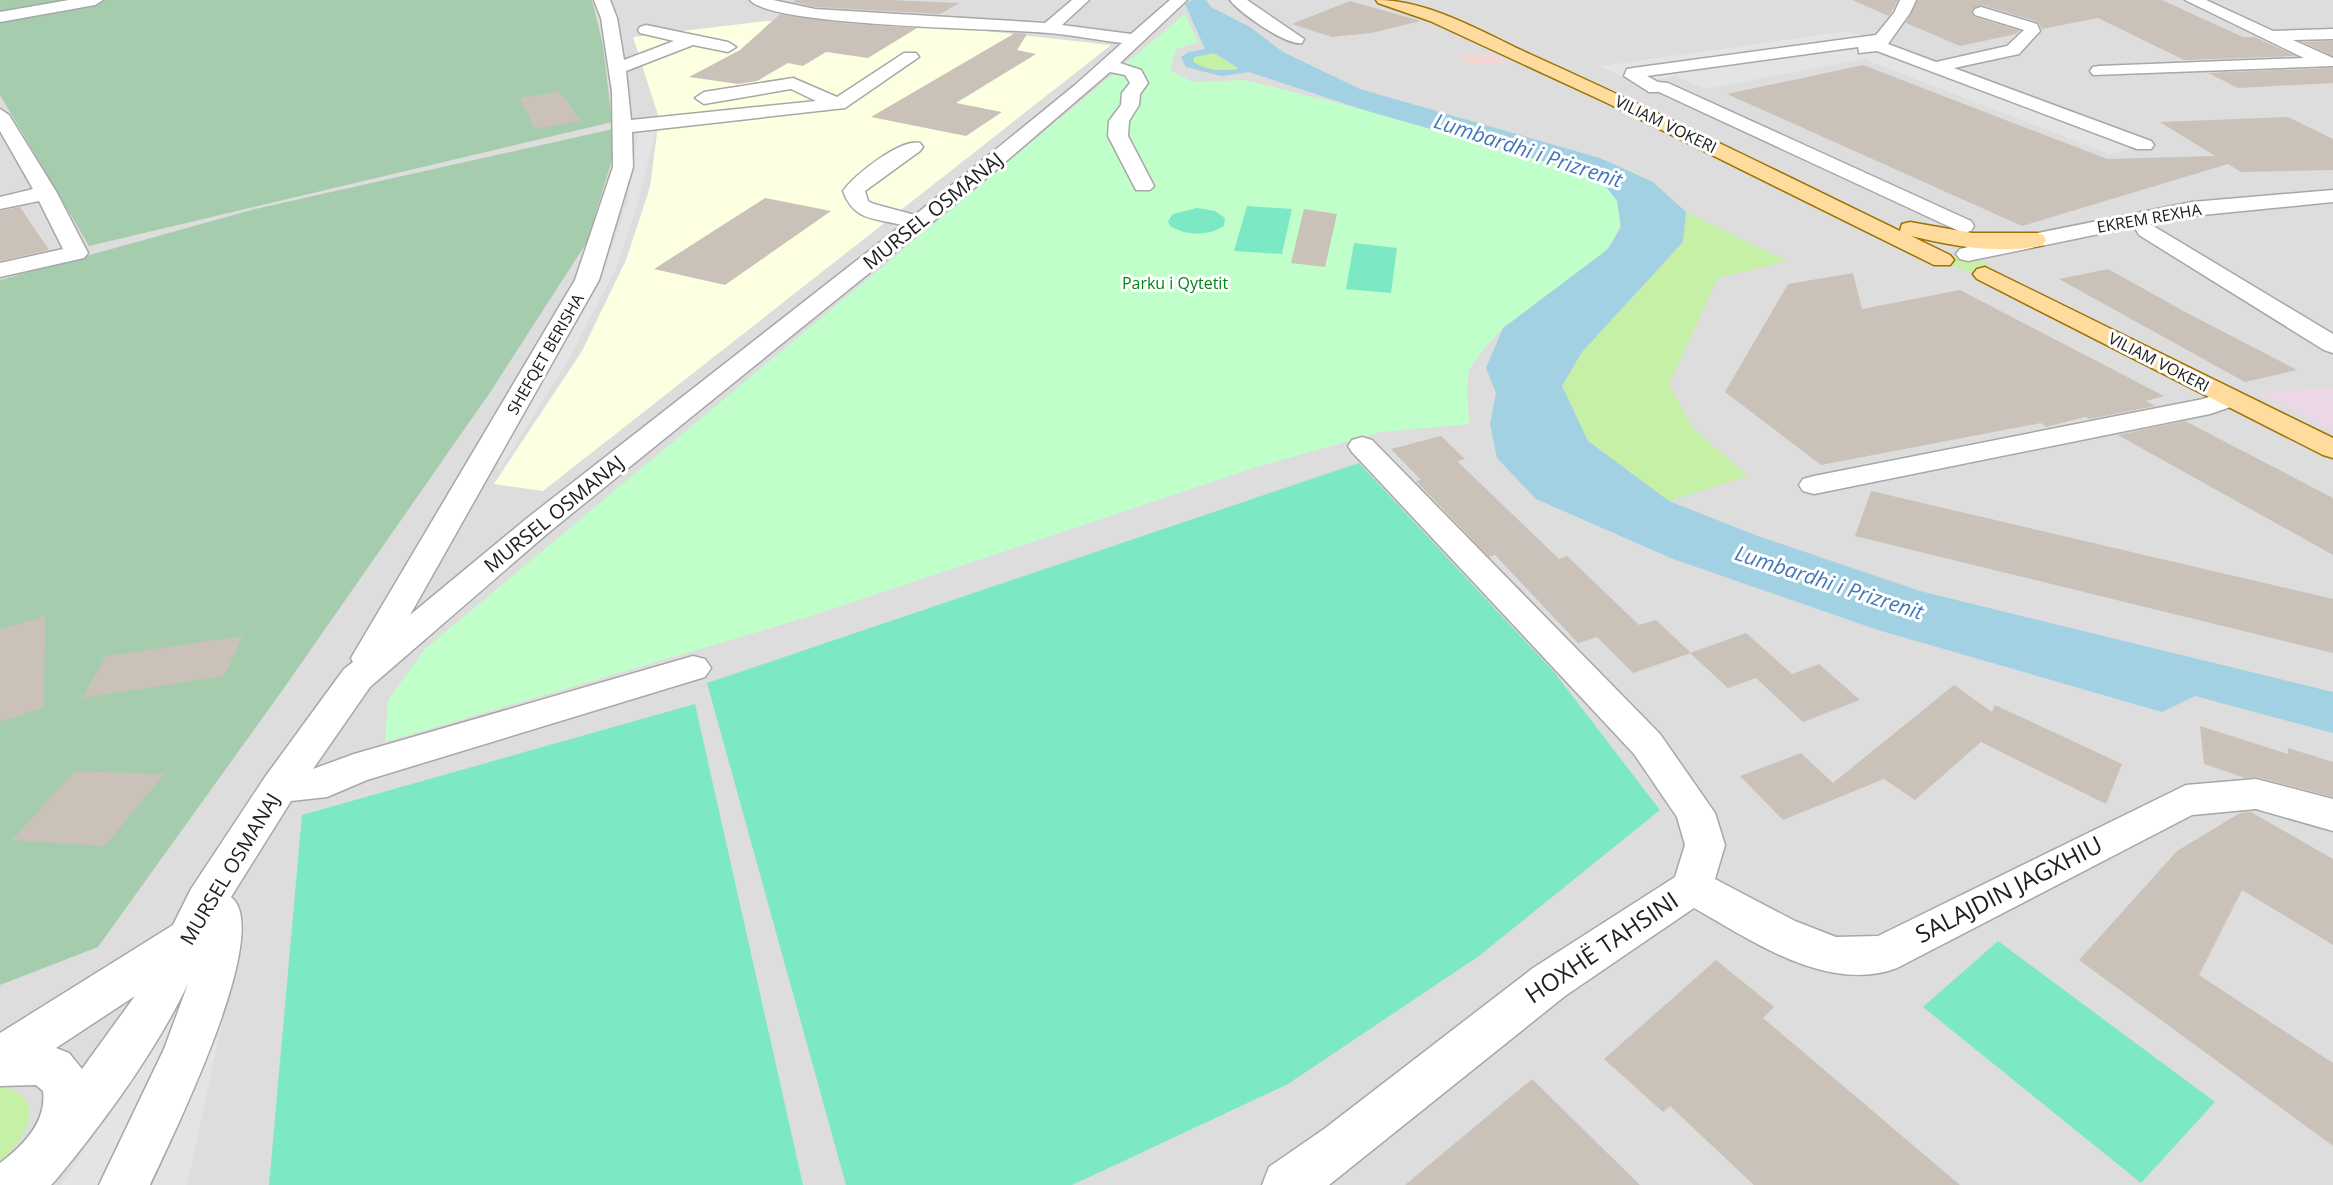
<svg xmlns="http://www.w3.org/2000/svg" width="2333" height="1185" viewBox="0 0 2333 1185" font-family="'Open Sans',sans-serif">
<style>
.residential{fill:#dedddd}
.commercial{fill:#f4d7d4}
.industrial{fill:#ebd7e6}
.education{fill:#fdffe1}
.grass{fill:#c7f0a7}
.cemetery{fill:#a5cdad}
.park{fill:#c0ffc9}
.pitch{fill:#7de8c5}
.parking{fill:#e4e4e4}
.water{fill:#a2d1e3;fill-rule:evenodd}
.building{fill:#cac1b8}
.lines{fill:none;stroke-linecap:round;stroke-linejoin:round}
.minor-casing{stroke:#a7a7a7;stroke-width:3}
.major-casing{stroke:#9c7200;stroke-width:3}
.minor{fill:#fff;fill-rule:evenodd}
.major{fill:#ffdb9d;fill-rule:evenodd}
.labels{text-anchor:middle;stroke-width:6;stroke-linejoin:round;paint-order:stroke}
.far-street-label{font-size:16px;fill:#202020;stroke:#fff}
.far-park-label{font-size:16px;fill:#028615;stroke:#fff}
.street-label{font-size:20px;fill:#202020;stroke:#fff}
.water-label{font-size:21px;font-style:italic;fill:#4277ba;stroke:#fff}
.near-street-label{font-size:24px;fill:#202020;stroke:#fff}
</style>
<rect width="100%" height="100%" fill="#f2eee6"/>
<rect class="residential" x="0" y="0" width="2333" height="1185"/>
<polygon class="commercial" points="1492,54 1508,63 1468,64 1456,55"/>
<polygon class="industrial" points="2333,387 2333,431 2258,393"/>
<polygon class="education" points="766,21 959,28 1111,45 543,491 494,484 582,351 626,260 650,187 659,118 633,37"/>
<g class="grass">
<path d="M 1214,53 L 1239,69 C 1221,70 1209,71 1193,63 L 1194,57 Z"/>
<polygon points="1686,212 1787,261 1718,278 1669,384 1692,427 1748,476 1669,501 1588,441 1562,386 1582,352 1683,242"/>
<polygon points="1959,255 1979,259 1987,264 1988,270 1973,273 1948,264 1949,256"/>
<path d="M 6,1087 C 50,1103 23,1140 0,1162 L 0,1088 Z"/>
</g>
<g class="cemetery">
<polygon points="0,0 592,0 603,45 612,122 89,246 0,95"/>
<polygon points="622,127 587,242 491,391 284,688 98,947 0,985 0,280 255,209"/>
</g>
<path class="park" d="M 1185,14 L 1198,42 L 1176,49 L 1170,70 L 1192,82 L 1245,80 L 1364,110 L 1588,174 C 1594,179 1602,182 1607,188 C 1661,241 1537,300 1505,327 C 1496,334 1475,359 1470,369 C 1465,380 1468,412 1470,424 L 1381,432 L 1257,467 L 808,617 L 385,742 L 388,700 L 425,649 Z"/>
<g class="pitch">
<polygon points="1247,206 1292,209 1282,254 1234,251"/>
<path d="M 1197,208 L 1215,211 L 1225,218 L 1224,226 C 1209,236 1186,236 1170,226 L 1168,221 L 1173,214 Z"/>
<polygon points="1354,243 1397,248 1391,293 1346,289"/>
<polygon points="1359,463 1554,672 1660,810 1479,956 1288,1084 1113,1166 1072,1185 846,1185 707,683"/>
<polygon points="695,704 803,1185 269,1185 302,815"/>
<polygon points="1998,941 2215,1102 2141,1183 1923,1007"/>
</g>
<g class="parking">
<polygon points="1849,31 2151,142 2110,154 1864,59 1705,89 1676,76 1637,84 1600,66"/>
<polygon points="656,130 637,206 615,270 570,357 499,471 499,456 601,281 628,201 638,133"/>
<polygon points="245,918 187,1185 61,1185 208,958"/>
</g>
<path class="water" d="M 1192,0 L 1206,0 L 1211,7 L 1250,27 L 1283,52 L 1360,89 L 1600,158 L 1653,182 L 1686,212 L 1683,242 L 1582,352 L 1562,386 L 1588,441 L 1669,501 L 1755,535 L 1920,591 L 2333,692 L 2333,733 L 2195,696 L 2162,712 L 1878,630 L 1673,559 L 1536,499 L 1497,458 L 1490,424 L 1496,393 L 1486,368 L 1503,328 L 1608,249 L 1621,227 L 1617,201 L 1607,188 L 1588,174 L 1364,110 L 1249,72 L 1221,76 L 1186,67 L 1181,57 L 1189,52 L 1205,49 L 1185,4 ZM 1214,53 L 1238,68 L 1238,69 C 1221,71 1208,71 1193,62 L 1194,57 Z"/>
<g class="building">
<polygon points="795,0 888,0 959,3 940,14 815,7 793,2"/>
<polygon points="1852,0 1898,0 1889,16"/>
<polygon points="1918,0 2162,0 2243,37 2255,37 2295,56 2184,60 2098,18 2042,29 2038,22 1982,5 1971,11 1974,17 2020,31 2016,34 1960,46 1906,23"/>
<polygon points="1350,1 1421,21 1371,33 1332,37 1292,24"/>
<polygon points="780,14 842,23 917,28 868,58 826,52 803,66 788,63 757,81 738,84 689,77 740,50"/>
<polygon points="1015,33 1027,34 1017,50 1036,54 956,103 1002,112 966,136 871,117"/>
<polygon points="2333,41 2333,56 2303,42"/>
<polygon points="1863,65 2107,159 2215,156 2160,122 2288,117 2333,139 2333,170 2241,172 2228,164 2022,226 1727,94"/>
<polygon points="2333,68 2333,83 2238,88 2208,73"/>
<polygon points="559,91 581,121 535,129 520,98"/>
<polygon points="765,198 831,211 725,285 654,269"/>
<polygon points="20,207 49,250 0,261 0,211"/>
<polygon points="1304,209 1337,214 1325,267 1291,263"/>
<polygon points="2108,269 2187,313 2297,370 2245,382 2059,279"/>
<polygon points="1853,273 1862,309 1960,290 2164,396 2146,401 2155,406 2090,419 2085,417 2046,427 2041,423 1821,465 1725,392 1788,284"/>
<polygon points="2185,421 2333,498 2333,555 2118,435"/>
<polygon points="1441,436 1465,459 1457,461 1559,559 1567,556 1639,625 1656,620 1691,653 1633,673 1597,637 1578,643 1495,555 1489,557 1416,481 1421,480 1391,449"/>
<polygon points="1871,491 2333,599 2333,653 1855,536"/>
<polygon points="45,616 44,707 0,722 0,630"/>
<polygon points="1746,633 1792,674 1819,664 1860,700 1803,722 1756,678 1728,688 1690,653"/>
<polygon points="243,636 224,676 82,698 106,656"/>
<polygon points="1954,685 1992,712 1995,705 2122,764 2106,804 1981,742 1915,800 1884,779 1783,820 1740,776 1801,753 1833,783"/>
<polygon points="2200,726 2288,754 2288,748 2333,762 2333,797 2257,777 2245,778 2204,764"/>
<polygon points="75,771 164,774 105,846 12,840"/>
<polygon points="2251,812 2333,859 2333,945 2242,890 2199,975 2333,1063 2333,1146 2079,960 2177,851 2240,813"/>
<polygon points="1716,960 1774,1007 1763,1018 1960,1185 1754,1185 1670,1106 1663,1112 1604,1059"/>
<polygon points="1532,1079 1640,1185 1405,1185"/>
</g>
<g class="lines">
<g class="minor-casing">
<g id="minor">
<polygon points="69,0 103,0 95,5 0,22 0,12"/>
<path d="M 594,0 L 610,0 L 617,18 L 624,60 L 674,41 L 640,33 L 638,30 L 640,27 L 646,25 L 728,42 L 736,47 L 728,52 L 693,45 L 626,71 L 631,120 L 816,101 L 791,89 L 704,104 L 695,98 L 704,92 L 793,78 L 837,97 L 904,53 L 916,53 L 919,57 L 845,108 L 632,132 L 633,167 L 599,280 L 410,615 L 526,519 L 902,225 C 874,218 854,221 843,191 C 854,175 901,138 920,143 L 923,147 L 920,151 L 865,191 L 868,201 L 874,204 L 915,215 L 1075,85 L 1122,43 C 1097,40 1073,35 1049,33 C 1002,28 772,27 750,0 L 773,0 L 815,9 L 1045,23 L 1072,0 L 1089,0 L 1062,25 L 1131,34 L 1170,0 L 1187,0 L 1120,63 L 1141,70 L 1148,83 L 1140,94 L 1139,105 L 1129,121 L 1128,136 L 1154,186 L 1150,190 L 1136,190 L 1108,136 L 1109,121 L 1121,105 L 1122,93 L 1130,83 L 1125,75 L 1110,72 L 983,181 L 548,533 L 370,687 L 313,769 L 354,754 L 693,656 L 705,659 L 711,668 L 705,677 L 367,780 L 327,797 L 291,801 L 231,897 C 275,931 170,1141 150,1185 L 99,1185 L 164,1049 L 188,984 C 154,1054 105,1121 55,1181 L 51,1185 L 0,1185 L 0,1163 C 23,1146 47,1122 43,1091 L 36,1085 L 0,1086 L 0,1033 L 173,925 L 191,889 L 265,777 L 344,669 L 353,662 L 351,658 L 575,280 L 613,167 L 612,92 L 601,18 ZM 135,996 L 82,1069 L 69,1053 L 56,1048 Z"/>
<path d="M 1230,0 L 1247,0 L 1304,39 L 1302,43 C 1286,46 1240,13 1230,0 Z"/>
<polygon points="1900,0 1916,0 1910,13 1888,44 1936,62 2007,46 2024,30 1975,15 1973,12 1975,9 1981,7 2037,24 2040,31 2019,54 1954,68 2151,141 2154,145 2151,149 2137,149 1877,51 1859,53 1858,47 1647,76 1658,82 1668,83 1971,221 1974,226 1971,231 1963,233 1659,92 1649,92 1624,76 1627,69 1633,68 1876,35 1894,13"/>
<polygon points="2185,0 2206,0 2273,31 2333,29 2333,39 2293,40 2333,58 2333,66 2093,75 2090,71 2093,67 2099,66 2304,58"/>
<polygon points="0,109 9,115 57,193 88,253 84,258 0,277 0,263 63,249 39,201 0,209 0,197 33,189 0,131"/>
<polygon points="2333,190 2333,202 2192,216 2150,224 2333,334 2333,353 2324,350 2139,235 2136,230 2138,226 1968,261 1960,259 1956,254 1960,249 1968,247 2192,202"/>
<polygon points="2229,390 2239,392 2243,398 2239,404 2210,414 1814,494 1803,491 1799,485 1803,479 1814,476 2203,399"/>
<path d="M 1362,437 L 1372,440 L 1660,734 L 1715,813 L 1725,845 L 1715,879 L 1795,921 L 1836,937 L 1878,936 L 2186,785 L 2256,779 L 2333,799 L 2333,831 L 2256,809 L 2192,815 L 1897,968 C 1827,994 1753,941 1694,908 L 1565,996 L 1329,1185 L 1262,1185 L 1269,1167 L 1324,1129 L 1533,968 L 1675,877 L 1685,845 L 1677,817 L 1634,754 L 1352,452 L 1348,446 L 1352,440 Z"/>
</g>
</g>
<g class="major-casing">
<g id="major">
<path d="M 1376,0 C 1431,0 1485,34 1534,56 C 1657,111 1778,172 1900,231 L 1902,224 L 1910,222 L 1972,233 L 2035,233 L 2043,235 L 2046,240 L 2043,245 C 2001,255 1952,246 1911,236 L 1950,255 L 1954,260 L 1950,265 L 1934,265 L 1605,102 L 1430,21 L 1378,3 Z"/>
<polygon points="1985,267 2333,438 2333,458 2323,455 1977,279 1973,274 1977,269"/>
</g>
</g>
<use href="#minor" class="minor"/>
<use href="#major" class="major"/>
</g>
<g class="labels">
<g class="far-street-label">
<text transform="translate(1666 124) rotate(26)" y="6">VILIAM VOKERI</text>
<text transform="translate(2149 218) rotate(-10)" y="6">EKREM REXHA</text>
<text transform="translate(545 354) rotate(-60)" y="6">SHEFQET BERISHA</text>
<text transform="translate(2159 362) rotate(27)" y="6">VILIAM VOKERI</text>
</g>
<g class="far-park-label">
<text x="1175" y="289">Parku i Qytetit</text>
</g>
<g class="street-label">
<text transform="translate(933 211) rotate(-39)" y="7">MURSEL OSMANAJ</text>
<text transform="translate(554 514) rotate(-39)" y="7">MURSEL OSMANAJ</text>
<text transform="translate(230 869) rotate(-59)" y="7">MURSEL OSMANAJ</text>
</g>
<g class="water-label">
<text transform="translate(1528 151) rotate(18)" y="7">Lumbardhi i Prizrenit</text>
<text transform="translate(1829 583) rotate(18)" y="7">Lumbardhi i Prizrenit</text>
</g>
<g class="near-street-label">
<text transform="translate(2009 890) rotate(-27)" y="8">SALAJDIN JAGXHIU</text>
<text transform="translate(1602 948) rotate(-34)" y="8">HOXHË TAHSINI</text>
</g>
</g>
</svg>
